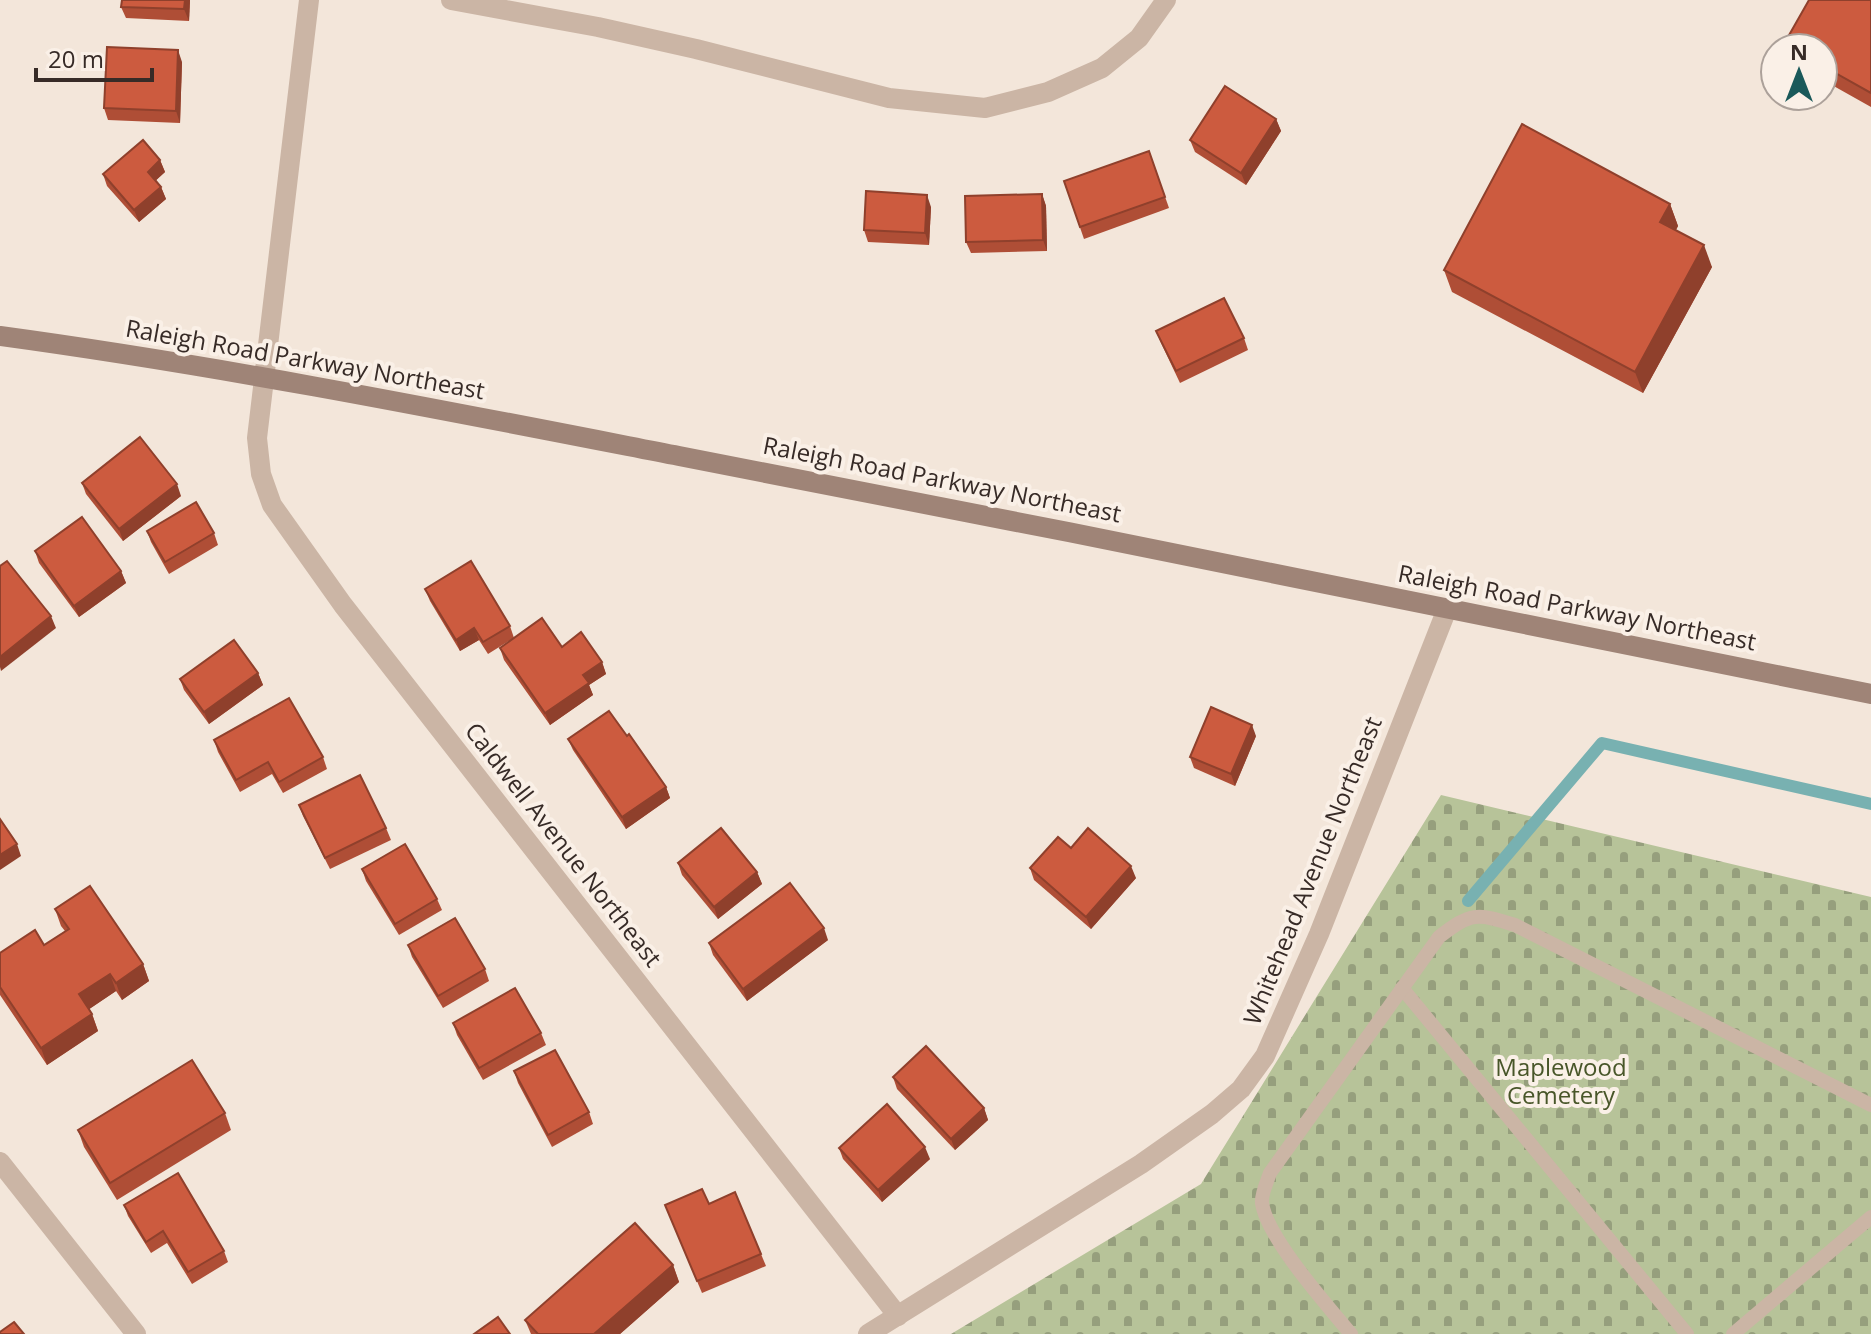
<svg xmlns="http://www.w3.org/2000/svg" width="1871" height="1334" viewBox="0 0 1871 1334" font-family="'Open Sans',sans-serif">
<style>
.cemetery{fill:url(#cemetery-stones)}
.lines{fill:none;stroke-linecap:round;stroke-linejoin:round}
.stream{stroke:#78b1b1;stroke-width:12}
.lane{stroke:#cbb5a5;stroke-width:14}
.street{stroke:#cbb5a5;stroke-width:20}
.secondary{stroke:#9f8477;stroke-width:20}
.wall{fill:#af4e36}
.shaded-wall{fill:#8f402c}
.building{fill:#cc5b3f;stroke:#8f402c;stroke-width:2}
.labels{text-anchor:middle;stroke-width:8;stroke-linejoin:round;paint-order:stroke}
.street-label{font-size:24px;fill:#372b27;stroke:#faf0e7}
.park-label{font-size:24px;fill:#485629;stroke:#faf0e7}
</style>
<defs>
<pattern id="cemetery-stones" width="16" height="16" patternUnits="userSpaceOnUse" patternTransform="scale(2)"><rect width="16" height="16" fill="#b7c399"/><path d="M2 7V4a2 2 0 0 1 4 0v3zM10 15v-3a2 2 0 0 1 4 0v3z" fill="#969f7d"/></pattern>
</defs>
<rect width="100%" height="100%" fill="#f3e6da"/>
<polygon class="cemetery" points="1441,795 1871,897 1871,1334 951,1334 1201,1184"/>
<g class="lines">
<polyline class="stream" points="1468,901 1602,743 1871,804"/>
<g class="lane">
<polyline points="1402,988 1687,1334"/>
<path d="M 1351,1334 C 1327,1305 1267,1238 1262,1203 C 1261,1194 1267,1182 1270,1173 L 1439,937 C 1471,912 1477,913 1515,925 L 1871,1105"/>
<polyline points="1733,1334 1871,1217"/>
</g>
<g class="street">
<polyline points="309,0 257,438 261,474 272,505 343,605 898,1316"/>
<polyline points="451,0 598,27 696,49 889,98 985,108 1048,92 1102,68 1139,38 1166,0"/>
<polyline points="0,1162 136,1334"/>
<polyline points="868,1334 1141,1164 1212,1114 1241,1089 1265,1056 1319,934 1447,609"/>
</g>
<path class="secondary" d="M 0,336 C 228,367 453,412 679,456 C 1077,532 1474,614 1871,694"/>
</g>
<g class="wall">
<polygon points="122,0 190,0 189,21 126,18 121,7"/>
<polygon points="1871,0 1871,107 1823,80 1823,48 1785,48 1784,44"/>
<polygon points="182,62 180,123 108,120 104,108"/>
<polygon points="1276,119 1281,131 1246,185 1195,152 1190,140"/>
<polygon points="1149,151 1169,208 1084,239 1064,181"/>
<polygon points="160,160 165,172 156,180 161,187 166,199 139,222 107,186 103,174"/>
<polygon points="1042,194 1046,206 1047,251 971,253 966,242"/>
<polygon points="1670,204 1678,226 1676,230 1712,267 1643,393 1452,292 1444,270"/>
<polygon points="931,207 929,245 868,242 864,230"/>
<polygon points="1156,331 1244,338 1248,350 1180,383 1161,343"/>
<polygon points="82,483 181,496 123,541 86,494"/>
<polygon points="147,531 214,533 218,545 169,574 151,542"/>
<polygon points="35,551 121,571 126,583 79,617 39,563"/>
<polygon points="425,589 510,626 514,638 562,647 602,662 606,674 589,685 593,695 550,725 504,660 500,648 512,639 488,654 479,640 460,651 430,601"/>
<polygon points="258,673 263,685 209,724 184,690 180,679"/>
<polygon points="1256,736 1235,786 1194,768 1190,757"/>
<polygon points="568,739 666,787 670,798 626,829 573,750"/>
<polygon points="214,740 323,757 327,769 283,793 272,774 240,792 218,752"/>
<polygon points="299,805 386,828 391,840 330,869 303,816"/>
<polygon points="1071,848 1136,878 1091,929 1034,880 1030,868"/>
<polygon points="678,863 757,872 762,884 718,919 682,875"/>
<polygon points="362,869 437,899 442,910 399,935 366,881"/>
<polygon points="55,909 143,964 149,981 122,1000 116,991 89,1009 92,1014 98,1031 47,1065 0,995 0,953 44,945 65,931 61,926"/>
<polygon points="828,940 747,1001 713,955 709,943"/>
<polygon points="408,945 485,969 489,981 443,1008 412,957"/>
<polygon points="453,1023 541,1033 546,1045 483,1080 457,1035"/>
<polygon points="514,1071 589,1112 593,1124 552,1147 518,1083"/>
<polygon points="893,1077 984,1108 988,1120 955,1150 897,1089"/>
<polygon points="225,1113 231,1130 117,1200 84,1147 78,1130"/>
<polygon points="839,1148 930,1159 882,1202 843,1159"/>
<polygon points="709,1204 761,1254 766,1266 702,1293 665,1205"/>
<polygon points="124,1205 224,1251 228,1262 192,1284 167,1243 151,1253 128,1216"/>
<polygon points="673,1265 679,1282 620,1334 531,1334 525,1320"/>
</g>
<g class="shaded-wall">
<polygon points="185,0 190,0 189,21 184,9"/>
<polygon points="178,50 182,62 180,123 176,111"/>
<polygon points="1276,119 1281,131 1246,185 1241,173"/>
<polygon points="160,160 165,172 152,184 148,172"/>
<polygon points="161,187 166,199 139,222 134,210"/>
<polygon points="1042,194 1046,206 1047,251 1043,240"/>
<polygon points="927,195 931,207 929,245 925,233"/>
<polygon points="1670,204 1678,226 1668,244 1660,222"/>
<polygon points="1704,245 1712,267 1643,393 1635,372"/>
<polygon points="177,484 181,496 123,541 119,529"/>
<polygon points="121,571 126,583 79,617 74,606"/>
<polygon points="51,616 56,628 1,671 0,667 0,657"/>
<polygon points="474,628 479,640 460,651 456,640"/>
<polygon points="602,662 606,674 589,685 593,695 550,725 545,713 583,675"/>
<polygon points="258,673 263,685 209,724 204,712"/>
<polygon points="1252,725 1256,736 1235,786 1231,774"/>
<polygon points="666,787 670,798 626,829 622,817"/>
<polygon points="17,844 21,856 0,870 0,855"/>
<polygon points="1131,866 1136,878 1091,929 1086,917"/>
<polygon points="757,872 762,884 718,919 714,907"/>
<polygon points="824,928 828,940 747,1001 743,989"/>
<polygon points="143,964 149,981 122,1000 116,983"/>
<polygon points="110,974 116,991 85,1012 79,994"/>
<polygon points="92,1014 98,1031 47,1065 41,1048"/>
<polygon points="984,1108 988,1120 955,1150 951,1139"/>
<polygon points="925,1147 930,1159 882,1202 878,1190"/>
<polygon points="673,1265 679,1282 620,1334 594,1334"/>
</g>
<g class="building">
<polygon points="122,0 185,0 184,9 121,7"/>
<polygon points="1809,0 1871,0 1871,93 1823,66 1823,48 1790,48 1784,44"/>
<polygon points="107,47 178,50 176,111 104,108"/>
<polygon points="1225,86 1276,119 1241,173 1190,140"/>
<polygon points="1522,124 1670,204 1660,222 1704,245 1635,372 1444,270"/>
<polygon points="143,140 160,160 148,172 161,187 134,210 103,174"/>
<polygon points="1149,151 1165,197 1080,227 1064,181"/>
<polygon points="866,191 927,195 925,233 864,230"/>
<polygon points="1042,194 1043,240 966,242 965,196"/>
<polygon points="1224,298 1244,338 1176,371 1156,331"/>
<polygon points="140,437 177,484 119,529 82,483"/>
<polygon points="196,502 214,533 165,562 147,531"/>
<polygon points="82,517 121,571 74,606 35,551"/>
<polygon points="7,561 51,616 0,657 0,566"/>
<polygon points="471,561 510,626 483,642 474,628 456,640 425,589"/>
<polygon points="542,618 562,647 581,632 602,662 583,675 589,683 545,713 500,648"/>
<polygon points="234,640 258,673 204,712 180,679"/>
<polygon points="289,698 323,757 279,782 268,762 236,780 214,740"/>
<polygon points="1211,707 1252,725 1231,774 1190,757"/>
<polygon points="609,711 627,736 629,734 666,787 622,817 568,739"/>
<polygon points="360,775 386,828 325,858 299,805"/>
<polygon points="0,819 17,844 0,855"/>
<polygon points="721,828 757,872 714,907 678,863"/>
<polygon points="1088,828 1131,866 1086,917 1030,868 1058,837 1071,848"/>
<polygon points="405,844 437,899 395,924 362,869"/>
<polygon points="790,883 824,928 743,989 709,943"/>
<polygon points="90,886 143,964 116,983 110,974 79,994 92,1014 41,1048 0,987 0,953 35,930 44,945 69,929 55,909"/>
<polygon points="455,918 485,969 438,996 408,945"/>
<polygon points="515,988 541,1033 479,1068 453,1023"/>
<polygon points="926,1046 984,1108 951,1139 893,1077"/>
<polygon points="555,1050 589,1112 548,1135 514,1071"/>
<polygon points="192,1060 225,1113 110,1183 78,1130"/>
<polygon points="887,1104 925,1147 878,1190 839,1148"/>
<polygon points="178,1173 224,1251 188,1272 163,1231 146,1242 124,1205"/>
<polygon points="702,1189 709,1204 735,1192 761,1254 697,1281 665,1205"/>
<polygon points="635,1223 673,1265 594,1334 538,1334 525,1320"/>
<polygon points="498,1317 510,1334 474,1334"/>
<polygon points="14,1322 24,1334 0,1334 0,1332"/>
</g>
<g class="labels">
<g class="street-label">
<text transform="translate(305 360) rotate(10)" y="8">Raleigh Road Parkway Northeast</text>
<text transform="translate(942 480) rotate(11)" y="8">Raleigh Road Parkway Northeast</text>
<text transform="translate(1577 608) rotate(11)" y="8">Raleigh Road Parkway Northeast</text>
<text transform="translate(563 845) rotate(52)" y="8">Caldwell Avenue Northeast</text>
<text transform="translate(1313 871) rotate(-68)" y="8">Whitehead Avenue Northeast</text>
</g>
<g class="park-label">
<text x="1561" y="1076">Maplewood<tspan x="1561" dy="28">Cemetery</tspan></text>
</g>
</g>
<g transform="translate(1799 72)"><circle r="38" fill="#faf0e7" stroke="#aca19a" stroke-width="2"/>
<path d="M0-6L14 30L0 20L-14 30Z" fill="#1a595a"/>
<text y="-12" font-size="22" font-weight="bold" text-anchor="middle" fill="#372b27">N</text>
</g>
<path d="M36 68v12h116v-12" fill="none" stroke="#372b27" stroke-width="4"/>
<text x="48" y="68" font-size="24" fill="#372b27" stroke="#faf0e7" stroke-width="6" paint-order="stroke">20 m</text>
</svg>
